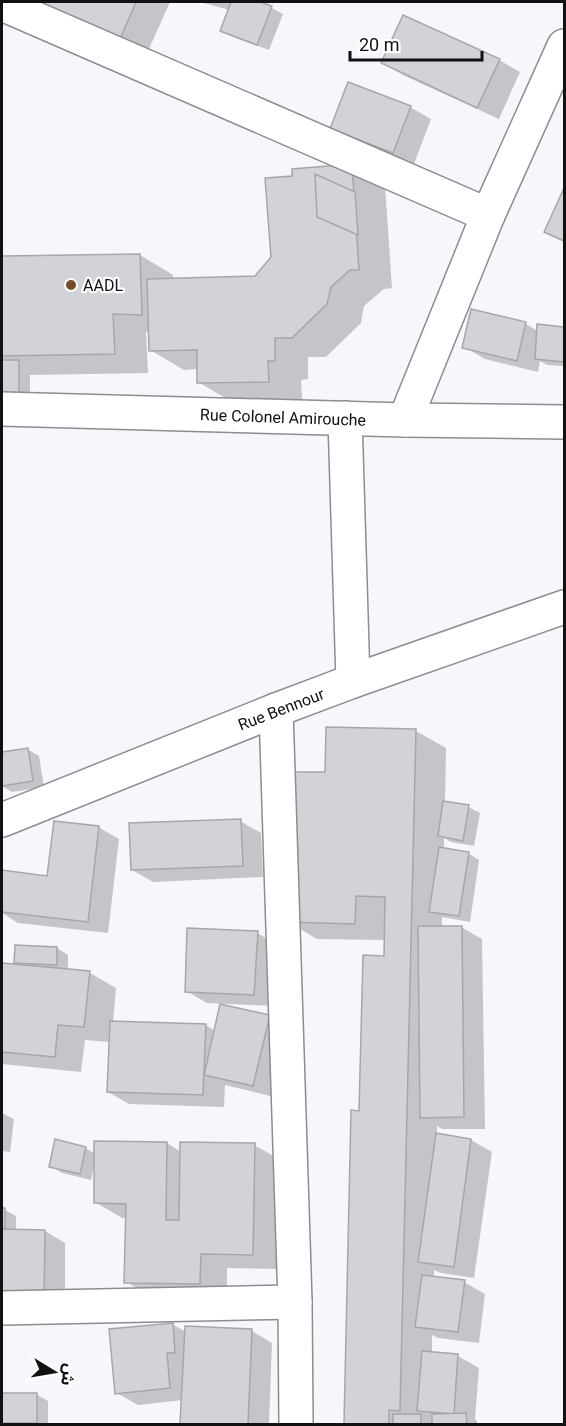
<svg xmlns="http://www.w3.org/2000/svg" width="566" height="1426" viewBox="0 0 566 1426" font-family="Roboto,'Noto Sans Arabic',sans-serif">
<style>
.shadow{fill:#0003}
.building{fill:#d1d3d8;stroke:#a5a7ab;stroke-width:1.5}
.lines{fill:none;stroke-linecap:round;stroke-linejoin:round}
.minor-casing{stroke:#8b8d91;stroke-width:36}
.secondary-casing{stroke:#8b8d91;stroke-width:36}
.minor{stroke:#fff;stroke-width:33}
.secondary{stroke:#fff;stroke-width:33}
.poi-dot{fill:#714d27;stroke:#fff;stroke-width:2}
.labels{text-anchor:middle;stroke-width:4.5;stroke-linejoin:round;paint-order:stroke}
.poi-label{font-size:16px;fill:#101112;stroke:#fff;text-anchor:start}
.street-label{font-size:16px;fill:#101112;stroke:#fff}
</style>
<rect width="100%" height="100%" fill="#f5f7fc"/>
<g class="shadow">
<polygon points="13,2 170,2 144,60"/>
<polygon points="200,2 256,2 272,8 283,14 269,50 233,37 222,30 229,10"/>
<polygon points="499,60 520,72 499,119 403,75 383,63"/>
<polygon points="410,107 431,119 414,164 353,140 332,128"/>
<polygon points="352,166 385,185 392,288 384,289 364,306 361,323 326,357 308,357 308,379 301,380 302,400 232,402 198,382 198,369 184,370 150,350 150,332 146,332 148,373 30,375 30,404 2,404 2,258 140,255 173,275 173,280 256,277 272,257 294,177"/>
<polygon points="564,192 564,242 546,232"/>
<polygon points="526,324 538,331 538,326 564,328 564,366 547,365 540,361 538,372 485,359 464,347"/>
<polygon points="416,731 446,748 445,803 468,807 480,813 474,846 451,842 444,838 444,850 468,853 479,860 470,922 442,917 442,928 461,927 482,939 485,1129 442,1129 437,1126 437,1135 471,1140 492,1152 474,1278 441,1273 434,1270 434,1278 464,1282 485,1294 479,1343 438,1338 432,1335 432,1354 458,1356 479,1368 475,1419 477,1421 477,1424 346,1424 353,1112 360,1112 386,957 386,940 317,939 287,921 327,773"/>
<polygon points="27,749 39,756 44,787 12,792 2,786 2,753"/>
<polygon points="240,821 261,833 263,877 153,882 132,870"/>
<polygon points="98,827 119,839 108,933 18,923 2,913 2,872 49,878"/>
<polygon points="257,933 278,945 275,1006 207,1003 186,991"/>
<polygon points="16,946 57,948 68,955 68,971 90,973 116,988 113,1022 206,1025 215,1031 269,1017 290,1029 274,1097 225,1085 224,1107 129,1104 108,1092 110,1042 85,1040 81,1072 2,1064 2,965 23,967 16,962"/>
<polygon points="2,1113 14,1119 10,1152 2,1151"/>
<polygon points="96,1143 167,1143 181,1152 254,1145 281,1160 280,1269 227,1268 227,1298 153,1297 126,1282 127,1218 122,1218 95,1202 94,1166 91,1180 62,1173 51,1166 85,1148 96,1154"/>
<polygon points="2,1210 5,1210 16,1216 16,1231 45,1231 65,1243 65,1311 2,1300"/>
<polygon points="172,1324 186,1332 252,1331 272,1343 269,1424 182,1424 183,1400 138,1405 117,1393"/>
<polygon points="2,1395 37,1395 48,1401 48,1424 2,1424"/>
</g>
<g class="building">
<polygon points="16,2 136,2 117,46"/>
<polygon points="231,2 260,2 272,6 257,45 220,31"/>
<polygon points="403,15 500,59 477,108 381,63"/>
<polygon points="348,82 411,106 393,153 330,129"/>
<polygon points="352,164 359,270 350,270 331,287 327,304 292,338 275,338 275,361 268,361 269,382 197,383 197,350 149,351 147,279 255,276 271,257 265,178 292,176 292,169"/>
<polygon points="315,174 355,192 358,235 317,217"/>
<polygon points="564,188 564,241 544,232"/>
<polygon points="140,254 142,315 113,314 115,354 2,356 2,256"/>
<polygon points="471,309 526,322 517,361 462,348"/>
<polygon points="537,324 564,327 564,362 535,359"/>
<polygon points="2,360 19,360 19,398 2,399"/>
<polygon points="326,727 416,729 400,1411 389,1410 389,1424 344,1424 351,1110 359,1111 363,955 384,956 385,897 356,896 355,924 286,922 289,772 325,772"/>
<polygon points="28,748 33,781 2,786 2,752"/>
<polygon points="443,801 469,805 463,841 438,836"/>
<polygon points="241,819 243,866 131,870 129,823"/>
<polygon points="54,821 99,826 88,922 2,912 2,870 47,876"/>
<polygon points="439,847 469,852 459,916 429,912"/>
<polygon points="418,926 462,926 464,1117 420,1118"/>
<polygon points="187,928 258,931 254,995 185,992"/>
<polygon points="15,945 57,947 57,965 14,963"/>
<polygon points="2,963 90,971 84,1027 58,1025 55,1057 2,1052"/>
<polygon points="220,1004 270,1015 253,1086 204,1075"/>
<polygon points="110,1021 206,1024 203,1095 107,1092"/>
<polygon points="436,1133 471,1139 454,1267 418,1262"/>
<polygon points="55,1139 86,1147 80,1174 49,1167"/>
<polygon points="94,1141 167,1142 166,1220 179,1220 180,1142 255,1143 253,1255 201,1254 200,1284 124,1283 126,1204 94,1203"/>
<rect x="2" y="1208" width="3" height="20"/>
<polygon points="2,1229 45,1230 44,1300 2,1300"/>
<polygon points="422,1275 465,1280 458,1332 415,1327"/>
<polygon points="173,1323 175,1353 167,1353 170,1388 115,1394 109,1329"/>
<polygon points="185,1326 252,1329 248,1424 180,1424"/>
<polygon points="422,1351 458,1354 454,1414 417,1411"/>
<rect x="2" y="1393" width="35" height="30"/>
<polygon points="466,1413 467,1424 432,1424 432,1414"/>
<rect x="393" y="1414" width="28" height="10"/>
</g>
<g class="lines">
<g class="minor-casing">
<g id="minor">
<polyline points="2,4 488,215"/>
<polyline points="345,418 353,681"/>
<polyline points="405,420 488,215 564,46"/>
<polyline points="276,710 295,1302 296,1424"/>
<polyline points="2,820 276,710 353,681 564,607"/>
<polyline points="2,1308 295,1302"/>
</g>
</g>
<g class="secondary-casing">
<polyline id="secondary" points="2,409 405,420 564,422"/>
</g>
<use href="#minor" class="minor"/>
<use href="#secondary" class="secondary"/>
</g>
<circle class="poi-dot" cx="71" cy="285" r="6"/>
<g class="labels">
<g class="poi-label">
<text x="83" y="291">AADL</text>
</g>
<g class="street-label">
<text transform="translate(283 417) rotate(2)" y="6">Rue Colonel Amirouche</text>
<text transform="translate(281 709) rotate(-21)" y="6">Rue Bennour</text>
</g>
</g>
<rect width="566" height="1426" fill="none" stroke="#101112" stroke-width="6"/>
<g transform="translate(54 1372) rotate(101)" stroke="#ffffff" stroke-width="4.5" paint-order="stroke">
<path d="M0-4.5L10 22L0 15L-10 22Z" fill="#101112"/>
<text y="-9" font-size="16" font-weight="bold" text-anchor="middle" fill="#101112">ش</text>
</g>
<path d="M350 51v9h132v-9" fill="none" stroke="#101112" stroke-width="3"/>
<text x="359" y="51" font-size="18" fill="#101112" stroke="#ffffff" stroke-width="4.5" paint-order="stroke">20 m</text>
</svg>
